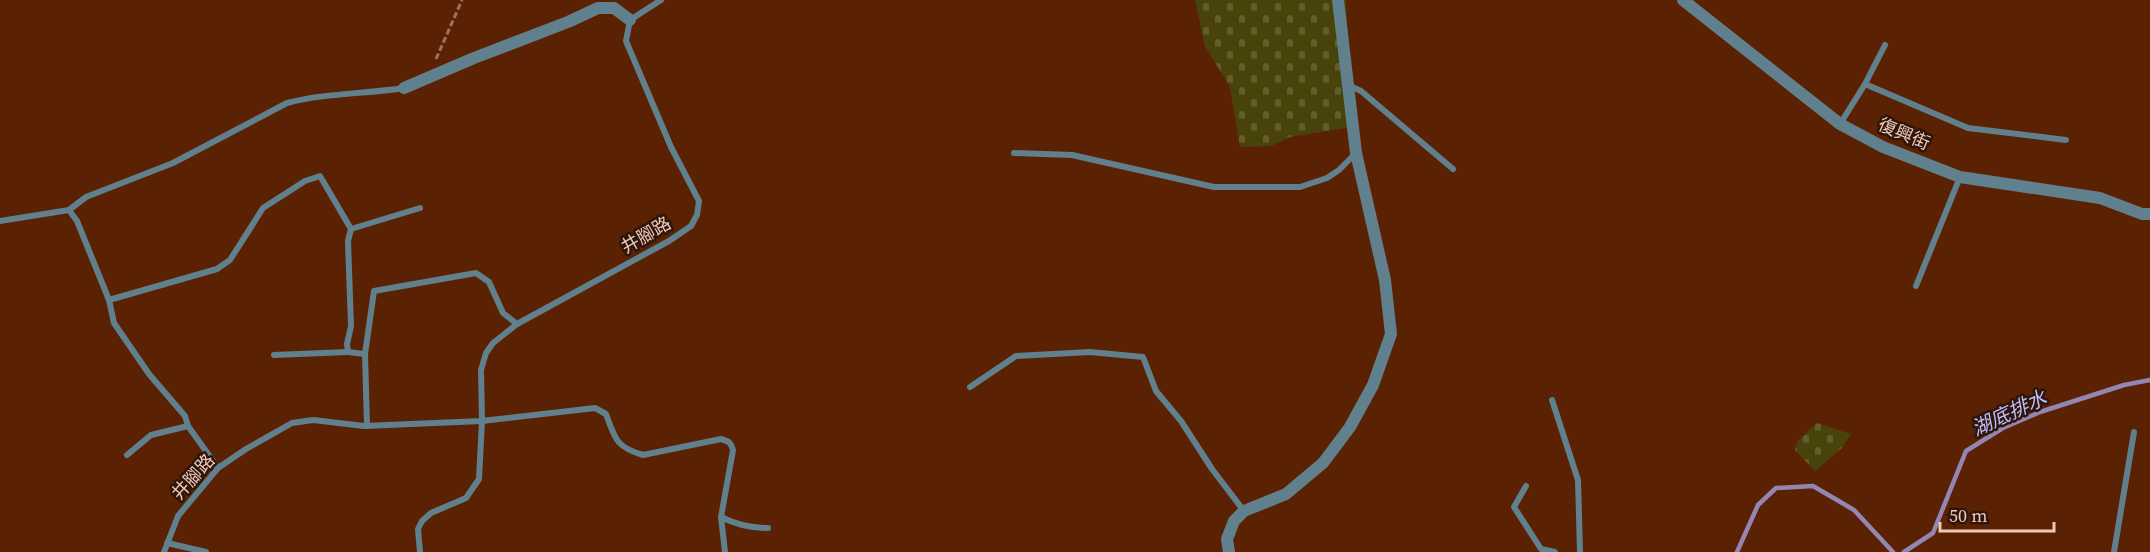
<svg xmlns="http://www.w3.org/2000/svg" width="2150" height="552" viewBox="0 0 2150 552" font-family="'Source Serif 4','Noto Sans TC',serif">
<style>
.cemetery{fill:url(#cemetery-stones)}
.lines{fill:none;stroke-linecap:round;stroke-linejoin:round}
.stream{stroke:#9386b3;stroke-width:4.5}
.path{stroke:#a1735b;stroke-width:3;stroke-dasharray:6 3;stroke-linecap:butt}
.service{stroke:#61808d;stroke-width:6}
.minor{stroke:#61808d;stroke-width:12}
.labels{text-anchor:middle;stroke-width:5;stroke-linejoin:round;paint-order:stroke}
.street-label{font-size:18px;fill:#edc9ba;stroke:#2f150a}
.water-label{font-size:20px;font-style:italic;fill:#c0bffb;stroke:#2f150a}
</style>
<defs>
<pattern id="cemetery-stones" width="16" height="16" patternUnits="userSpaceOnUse" patternTransform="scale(1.5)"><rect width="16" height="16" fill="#48430b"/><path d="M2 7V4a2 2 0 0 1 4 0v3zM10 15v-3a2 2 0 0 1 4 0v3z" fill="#635d2c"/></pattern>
</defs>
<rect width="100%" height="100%" fill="#5a2202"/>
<g class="cemetery">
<polygon points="1195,0 1346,0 1352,127 1290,137 1271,146 1240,147 1230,87 1205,46"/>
<polygon points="1817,423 1851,434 1842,448 1815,471 1795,450 1797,442"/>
</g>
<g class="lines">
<g class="stream">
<polyline points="1737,552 1758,505 1776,488 1813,486 1854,510 1893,552"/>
<polyline points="1904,552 1933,533 1966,451 2003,428 2040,412 2124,385 2150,380"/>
</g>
<polyline class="path" points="436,59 462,0"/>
<g class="service">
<polyline points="1865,84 1885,45"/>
<polyline points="1348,85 1361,91 1453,169"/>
<polyline points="1840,124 1865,84 1968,128 2066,140"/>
<polyline points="1014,153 1072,155 1214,187 1300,187 1327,178 1339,170 1356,153"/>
<polyline points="69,210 77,221 109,300 114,323 149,374 185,416 188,426 218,468"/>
<path d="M 0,221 L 69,210 L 86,197 L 173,163 L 287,103 C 325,93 365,94 404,88"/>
<polyline points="351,229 420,208"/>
<polyline points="1916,286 1960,177"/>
<polyline points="109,300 217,269 230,260 263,208 305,181 320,176 351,229 348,241 351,326 347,344 348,352 365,354"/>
<polyline points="274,355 348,352"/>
<polyline points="970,387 1016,356 1090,352 1143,357 1156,391 1181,421 1212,469 1244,511"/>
<polyline points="1552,400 1578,480 1580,552"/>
<polyline points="367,426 365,354 374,291 476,273 489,282 503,313 517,324"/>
<polyline points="127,455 151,435 188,426"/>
<polyline points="1526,486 1514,507 1541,549 1555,552"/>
<path d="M 721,517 C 737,525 750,528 768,528"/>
<polyline points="167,543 206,552"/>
<path d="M 164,552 L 178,516 L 218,468 L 246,449 L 292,423 L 313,420 L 364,426 L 482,421 L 595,408 L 606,414 C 615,439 616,447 643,455 L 721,439 C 729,441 731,443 733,450 L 721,517 L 725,552"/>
<polyline points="420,552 418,529 422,521 431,513 466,498 479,479 482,421 481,370 486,353 493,343 517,324 669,241 691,226 697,215 699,201 671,147 626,41 630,20 661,0"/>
<polyline points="2114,552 2134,432"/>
</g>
<g class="minor">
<polyline points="1683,0 1840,124 1883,147 1960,177 2100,198 2142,214 2150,214"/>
<polyline points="404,88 474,58 568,22 598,8 614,8 630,20"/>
<polyline points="1229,552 1227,539 1234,521 1244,511 1286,494 1323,463 1350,427 1373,385 1391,334 1385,280 1356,153 1338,0"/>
</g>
</g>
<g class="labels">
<g class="street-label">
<text transform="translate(1904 134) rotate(23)" y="6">復興街</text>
<text transform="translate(646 235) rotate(-30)" y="6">井腳路</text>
<text transform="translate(193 477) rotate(-48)" y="6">井腳路</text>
</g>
<g class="water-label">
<text transform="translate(2009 413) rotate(-25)" y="7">湖底排水</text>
</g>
</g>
<path d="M1940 522v9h114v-9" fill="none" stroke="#edc9ba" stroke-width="3"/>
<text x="1949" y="522" font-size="18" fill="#edc9ba" stroke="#2f150a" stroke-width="4.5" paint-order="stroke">50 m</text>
</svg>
